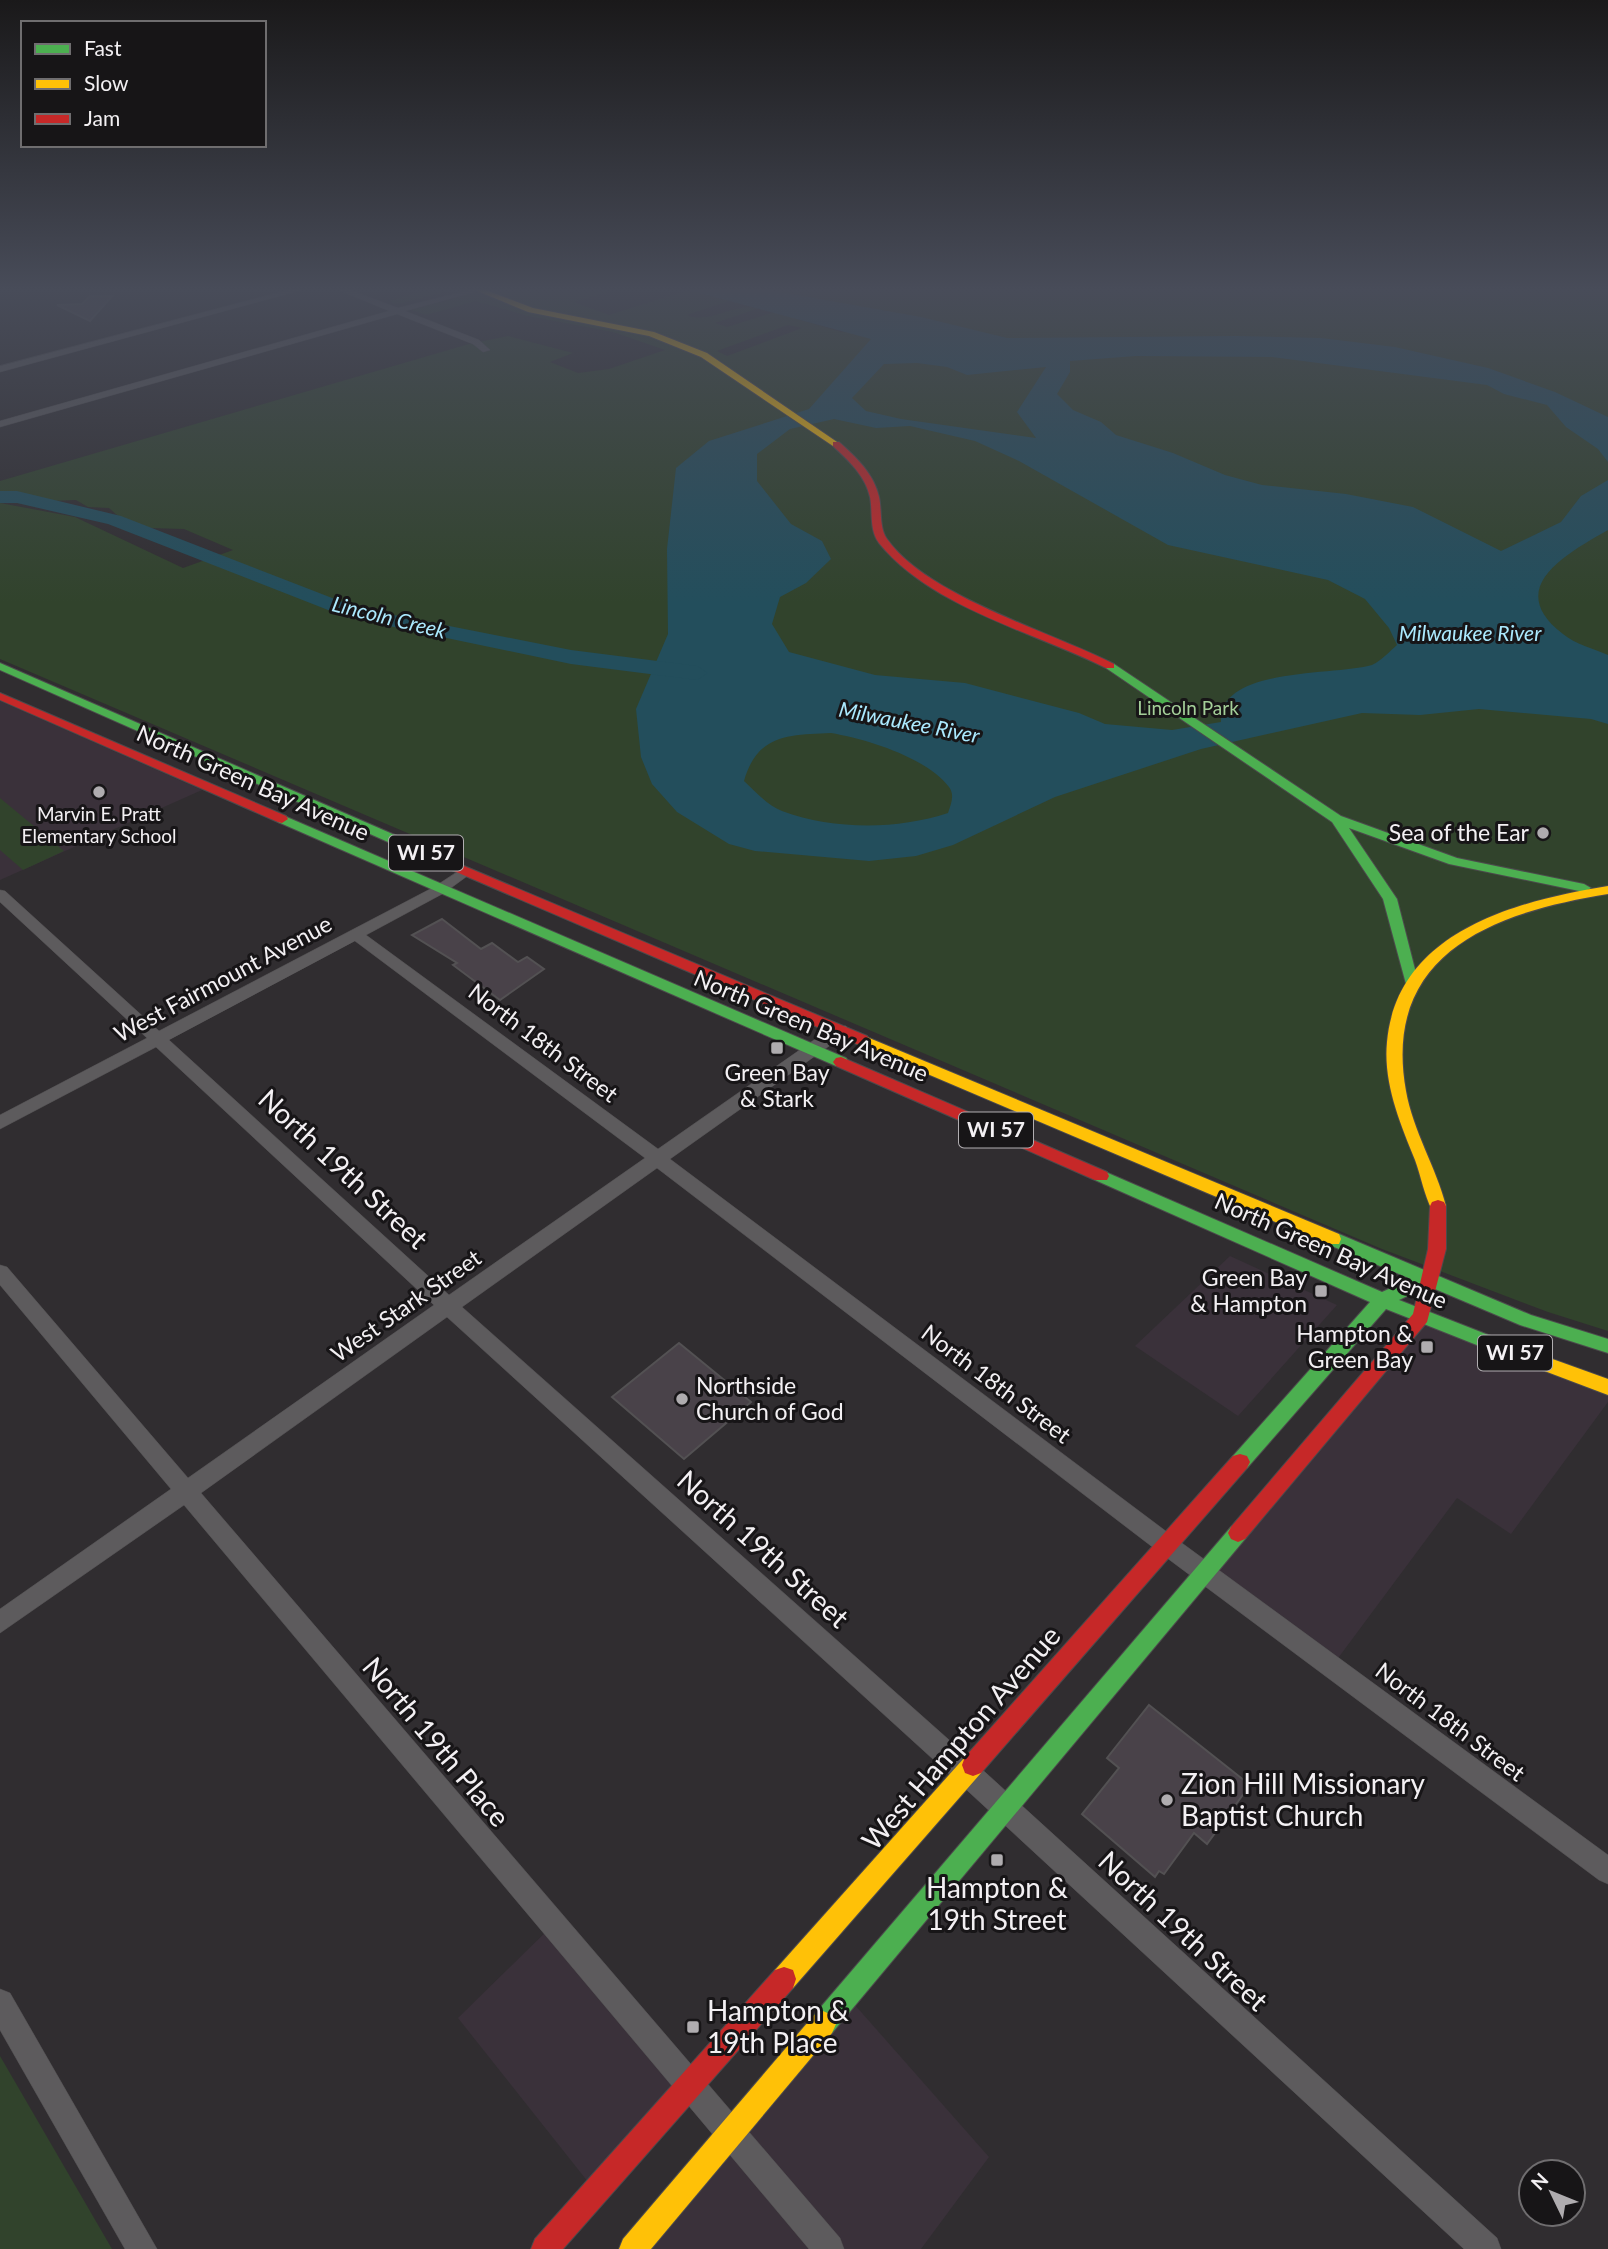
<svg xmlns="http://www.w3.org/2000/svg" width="1608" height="2249" viewBox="0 0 1608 2249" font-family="Lato,sans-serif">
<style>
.built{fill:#3a313a}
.green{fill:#31432c;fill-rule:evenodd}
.water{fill:#234e5c;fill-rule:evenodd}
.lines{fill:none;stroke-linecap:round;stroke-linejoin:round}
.river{fill:#234e5c;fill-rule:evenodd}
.building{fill:#494249;stroke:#535153;stroke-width:2}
.street-casing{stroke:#4c4a4c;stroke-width:1}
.fast-casing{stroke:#4c4a4c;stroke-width:2}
.slow-casing{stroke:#4c4a4c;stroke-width:2}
.jam-casing{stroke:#4c4a4c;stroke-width:2}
.street{fill:#5d5b5d;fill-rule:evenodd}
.fast{fill:#4caf50;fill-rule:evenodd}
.slow{fill:#ffc107;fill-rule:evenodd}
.jam{fill:#c62828;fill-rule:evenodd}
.poi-dot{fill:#afacaf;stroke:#171517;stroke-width:2.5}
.labels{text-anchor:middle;stroke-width:6;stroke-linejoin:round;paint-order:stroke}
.far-park-label{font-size:19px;fill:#a4cf99;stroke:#171517}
.far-poi-label{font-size:19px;fill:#f3f0f3;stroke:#171517}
.far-water-label{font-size:21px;font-style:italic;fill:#abe9fe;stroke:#171517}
.shield{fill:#171517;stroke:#b1aeb1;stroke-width:2}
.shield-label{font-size:21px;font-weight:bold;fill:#f3f0f3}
.street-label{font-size:23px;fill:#f3f0f3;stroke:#171517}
.poi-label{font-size:23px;fill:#f3f0f3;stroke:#171517;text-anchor:end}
.near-street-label{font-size:28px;fill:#f3f0f3;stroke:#171517}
.near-poi-label{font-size:28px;fill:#f3f0f3;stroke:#171517;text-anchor:start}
</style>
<rect width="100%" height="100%" fill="#302d30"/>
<g class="built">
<polygon points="0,701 202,790 0,880"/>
<polygon points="1230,1256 1337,1305 1238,1416 1135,1346"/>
<polygon points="1421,1317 1608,1387 1608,1402 1511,1534 1457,1498 1333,1665 1207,1571"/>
<polygon points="553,1925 690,2085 596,2192 458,2018"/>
<polygon points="847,1996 989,2157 921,2249 633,2249"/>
</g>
<g class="green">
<path d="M 432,288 L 621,288 L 574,302 L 609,315 L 689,290 L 729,301 L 687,315 C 710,325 734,302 759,308 L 715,323 L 727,327 L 774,312 L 841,332 L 846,330 L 710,288 L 1597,288 L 1608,291 L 1608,1331 L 1548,1312 L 1382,1249 L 0,659 L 0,503 L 75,517 L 183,568 L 233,550 L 184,529 L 148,528 L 117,515 L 109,508 L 88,507 L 76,500 L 51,501 L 0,495 L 0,481 L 469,344 L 508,336 L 573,353 L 550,362 L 578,373 L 609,369 L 665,350 L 613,332 L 528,316 L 476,301 L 426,315 L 411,310 L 464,296 L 456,289 L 398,304 L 389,301 ZM 788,325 L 802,328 L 727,356 L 717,351 Z"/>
<polygon points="0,798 64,851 23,870 0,850"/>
<polygon points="0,2056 112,2249 0,2249"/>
</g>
<path class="water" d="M 681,288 L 758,288 L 921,317 L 1007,338 L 1236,336 L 1321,338 L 1395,347 L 1488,368 L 1555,392 L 1608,417 L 1608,462 L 1598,449 L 1566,427 L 1547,405 L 1504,394 L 1487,385 L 1272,357 L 1136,356 L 1070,361 L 1070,372 L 1057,394 L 1073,410 L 1101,422 L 1116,435 L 1173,453 L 1225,475 L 1262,485 L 1346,494 L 1413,507 L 1501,551 L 1561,522 L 1581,496 L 1608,480 L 1608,530 C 1566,554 1503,588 1563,634 C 1575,644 1594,649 1608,655 L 1608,724 L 1591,719 L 1479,709 L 1420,715 L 1362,713 L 1201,749 L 1055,797 L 953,845 L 916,856 L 869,861 L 755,851 L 729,844 L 677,812 L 652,784 L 641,757 L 636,709 L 668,634 L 667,549 L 676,468 L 709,441 L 809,409 L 871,339 ZM 917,363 L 947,367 L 967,375 L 1046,367 L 1017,412 L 1036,438 L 901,419 L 866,411 L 852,398 L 884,364 ZM 834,419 L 876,428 L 910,426 L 975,441 L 1019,461 L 1168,545 L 1328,580 L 1365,599 L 1389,628 L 1397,645 C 1390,651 1381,661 1372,665 C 1336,676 1218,666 1221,722 L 1172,730 L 1105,724 L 1079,713 L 965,683 L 875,675 L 789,652 L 772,624 L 780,597 L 806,583 L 831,559 L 822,541 L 791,524 L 757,481 L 757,454 L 790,429 ZM 831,733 C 866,739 926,757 949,787 C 955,795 951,804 948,813 C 896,830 834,830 782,811 C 767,805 755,791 744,781 C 757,734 789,735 831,733 Z"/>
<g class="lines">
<polygon class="river" points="0,491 17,491 121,516 358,608 571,650 697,666 708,673 697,680 571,664 346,617 108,524 17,503 0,503"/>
</g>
<g class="building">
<polygon points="90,296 112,296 90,321 57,305 82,304"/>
<polygon points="442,919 481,949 492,943 518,962 527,957 544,969 500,1000 453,965 457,963 412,935"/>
<polygon points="679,1343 751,1402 684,1459 612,1397"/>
<polygon points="1149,1705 1250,1785 1207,1844 1194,1833 1164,1874 1159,1871 1155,1877 1082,1814 1119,1768 1107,1758"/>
</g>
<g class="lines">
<g class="street-casing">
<g id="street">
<polygon points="296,288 309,288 0,372 0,366"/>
<polygon points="334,288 345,288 398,308 478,288 478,291 405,311 479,340 490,350 483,352 473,344 397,314 0,427 0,421 389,311"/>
<path d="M 465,867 L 472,871 L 470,874 L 444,893 L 366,935 L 658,1149 L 834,1026 L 846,1026 L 848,1030 L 846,1034 L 670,1159 L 1175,1538 L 1608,1855 L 1608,1884 L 1599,1880 L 1159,1552 L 657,1168 L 462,1307 L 975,1763 L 1497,2238 L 1501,2249 L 1464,2249 L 957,1781 L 447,1317 L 201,1493 L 840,2238 L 844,2249 L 809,2249 L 184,1505 L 0,1633 L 0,1609 L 171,1489 L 0,1285 L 0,1265 L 7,1267 L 188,1478 L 434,1305 L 156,1047 L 0,1129 L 0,1115 L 147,1038 L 0,902 L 0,890 L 5,891 L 159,1031 L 434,887 ZM 355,941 L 645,1158 L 449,1295 L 169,1040 Z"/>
<polygon points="0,1989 10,1993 157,2249 125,2249 0,2030"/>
</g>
</g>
<g class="fast-casing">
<g id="fast">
<polygon points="0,663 450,859 452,862 450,865 440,865 0,670"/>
<polygon points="1106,664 1114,664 1341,816 1457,858 1584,884 1591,888 1584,892 1449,864 1349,828 1397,899 1418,981 1416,984 1406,984 1383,899 1332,822 1106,668"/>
<polygon points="282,815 846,1058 849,1062 846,1066 836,1066 278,822 276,819"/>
<polygon points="1101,1170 1382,1292 1411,1279 1327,1244 1325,1239 1327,1234 1339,1234 1531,1315 1608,1339 1608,1353 1520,1325 1428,1286 1399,1300 1514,1345 1517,1350 1514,1355 1508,1357 1502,1355 1386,1309 1247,1468 1240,1470 1233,1468 1230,1462 1233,1456 1370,1302 1095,1180 1093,1176 1095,1172"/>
<polygon points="1238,1524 1245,1527 1248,1533 1245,1539 832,2033 823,2037 814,2033 810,2024 814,2015 1231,1527"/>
</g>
</g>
<g class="slow-casing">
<g id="slow">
<polygon points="470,288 480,288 533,308 654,332 707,353 840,444 833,446 701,357 649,336 528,312"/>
<path d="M 1608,886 L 1608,894 C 1496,912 1381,952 1406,1091 C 1413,1131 1436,1167 1446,1206 L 1444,1210 L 1432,1210 C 1424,1195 1421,1176 1415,1160 C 1400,1123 1383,1083 1387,1042 C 1397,931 1517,901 1608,886 Z"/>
<polygon points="862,1035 1339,1234 1341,1239 1339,1244 1327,1244 857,1044 855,1040 857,1036"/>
<polygon points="1508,1343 1608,1379 1608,1395 1502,1355 1499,1350 1502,1345"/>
<polygon points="973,1754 981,1757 984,1765 981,1773 793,1988 784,1991 775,1988 772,1979 775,1970 965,1757"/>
<polygon points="823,2011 832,2015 836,2024 832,2033 651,2249 619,2249 623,2239 814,2015"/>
</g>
</g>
<g class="jam-casing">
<g id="jam">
<path d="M 833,442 L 839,442 C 856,457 874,474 879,497 C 882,510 879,528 887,539 C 927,596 1051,632 1114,664 L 1114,668 L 1106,668 C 1034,632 932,608 879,543 C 869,530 873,512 870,497 C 865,475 848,460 833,446 Z"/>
<polygon points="0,693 286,816 288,819 282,823 278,822 0,700"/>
<polygon points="445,858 867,1036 869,1040 867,1044 857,1044 440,865 438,862"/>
<polygon points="841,1057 1107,1172 1109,1176 1107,1180 1095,1180 836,1066 833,1062 836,1058"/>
<polygon points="1438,1200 1444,1202 1446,1206 1446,1249 1427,1322 1245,1539 1238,1542 1231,1539 1228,1533 1231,1527 1413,1314 1428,1249 1430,1206 1432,1202"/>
<polygon points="1240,1454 1247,1456 1250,1462 1247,1468 981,1773 973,1776 965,1773 962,1765 965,1757 1233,1456"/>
<polygon points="784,1967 793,1970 796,1979 793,1988 563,2249 531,2249 535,2239 775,1970"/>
</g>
</g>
<use href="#street" class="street"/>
<use href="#fast" class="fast"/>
<use href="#slow" class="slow"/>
<use href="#jam" class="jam"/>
</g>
<linearGradient id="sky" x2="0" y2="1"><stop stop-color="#1a191a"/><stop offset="0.48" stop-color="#484c59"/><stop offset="1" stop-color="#484c59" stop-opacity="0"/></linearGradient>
<rect width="1608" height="603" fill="url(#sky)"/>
<g class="poi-dot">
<circle cx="99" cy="792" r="7"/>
<circle cx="1543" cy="833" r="7"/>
<rect x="770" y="1041" width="14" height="14" rx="3.5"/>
<rect x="1314" y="1284" width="14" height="14" rx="3.5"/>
<rect x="1420" y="1340" width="14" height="14" rx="3.5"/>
<circle cx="682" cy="1399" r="7"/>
<circle cx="1167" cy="1800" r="7"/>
<rect x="990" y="1853" width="14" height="14" rx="3.5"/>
<rect x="686" y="2020" width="14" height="14" rx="3.5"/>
</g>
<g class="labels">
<g class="far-park-label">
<text x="1188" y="715">Lincoln Park</text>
</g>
<g class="far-poi-label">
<text x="99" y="821">Marvin E. Pratt<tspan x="99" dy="22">Elementary School</tspan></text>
</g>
<g class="far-water-label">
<text transform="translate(389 618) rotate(14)" y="7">Lincoln Creek</text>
<text x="1470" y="641">Milwaukee River</text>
<text transform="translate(909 723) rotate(11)" y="7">Milwaukee River</text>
</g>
<g class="shield">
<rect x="389" y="835.5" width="74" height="35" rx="5"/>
<rect x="959" y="1112.5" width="74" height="35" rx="5"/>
<rect x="1478" y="1335.5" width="74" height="35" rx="5"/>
</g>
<g class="shield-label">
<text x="426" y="860">WI 57</text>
<text x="996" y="1137">WI 57</text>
<text x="1515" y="1360">WI 57</text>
</g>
<g class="street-label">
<text transform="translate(253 783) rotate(24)" y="8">North Green Bay Avenue</text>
<text transform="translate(223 979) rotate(-28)" y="8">West Fairmount Avenue</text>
<text transform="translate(811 1026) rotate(23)" y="8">North Green Bay Avenue</text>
<text transform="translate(543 1043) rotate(37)" y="8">North 18th Street</text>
<text transform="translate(1331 1251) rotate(24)" y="8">North Green Bay Avenue</text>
<text transform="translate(406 1306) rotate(-35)" y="8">West Stark Street</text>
<text transform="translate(996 1384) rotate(37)" y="8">North 18th Street</text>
<text transform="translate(1450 1722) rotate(37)" y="8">North 18th Street</text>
</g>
<g class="poi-label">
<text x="1529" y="841">Sea of the Ear</text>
<text x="777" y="1081" text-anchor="middle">Green Bay<tspan x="777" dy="26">&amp; Stark</tspan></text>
<text x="1307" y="1286">Green Bay<tspan x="1307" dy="26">&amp; Hampton</tspan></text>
<text x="1413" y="1342">Hampton &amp;<tspan x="1413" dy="26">Green Bay</tspan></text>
<text x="696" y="1394" text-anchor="start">Northside<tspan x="696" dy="26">Church of God</tspan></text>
</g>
<g class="near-street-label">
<text transform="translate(343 1169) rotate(43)" y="10">North 19th Street</text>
<text transform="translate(763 1549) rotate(42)" y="10">North 19th Street</text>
<text transform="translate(961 1738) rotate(-49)" y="10">West Hampton Avenue</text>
<text transform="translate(436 1742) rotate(50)" y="10">North 19th Place</text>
<text transform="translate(1183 1931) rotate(43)" y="10">North 19th Street</text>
</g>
<g class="near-poi-label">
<text x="1181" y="1794">Zion Hill Missionary<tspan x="1181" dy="32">Baptist Church</tspan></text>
<text x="997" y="1898" text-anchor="middle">Hampton &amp;<tspan x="997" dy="32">19th Street</tspan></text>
<text x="707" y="2021">Hampton &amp;<tspan x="707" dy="32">19th Place</tspan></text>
</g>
</g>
<rect x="21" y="21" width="245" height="126" fill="#171517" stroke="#6f6d6f" stroke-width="2"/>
<rect x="35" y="44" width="35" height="10" fill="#4caf50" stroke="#6f6d6f" stroke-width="2"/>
<text x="84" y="56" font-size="21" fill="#f3f0f3">Fast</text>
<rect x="35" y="79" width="35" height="10" fill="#ffc107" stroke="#6f6d6f" stroke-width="2"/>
<text x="84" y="91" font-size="21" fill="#f3f0f3">Slow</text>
<rect x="35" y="114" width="35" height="10" fill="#c62828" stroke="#6f6d6f" stroke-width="2"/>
<text x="84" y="126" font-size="21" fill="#f3f0f3">Jam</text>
<g transform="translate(1552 2193) rotate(313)"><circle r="33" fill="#171517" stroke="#6f6d6f" stroke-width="2"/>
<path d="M0-5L12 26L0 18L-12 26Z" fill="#afacaf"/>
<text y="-10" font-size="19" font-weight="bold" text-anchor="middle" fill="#f3f0f3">N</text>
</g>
</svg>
